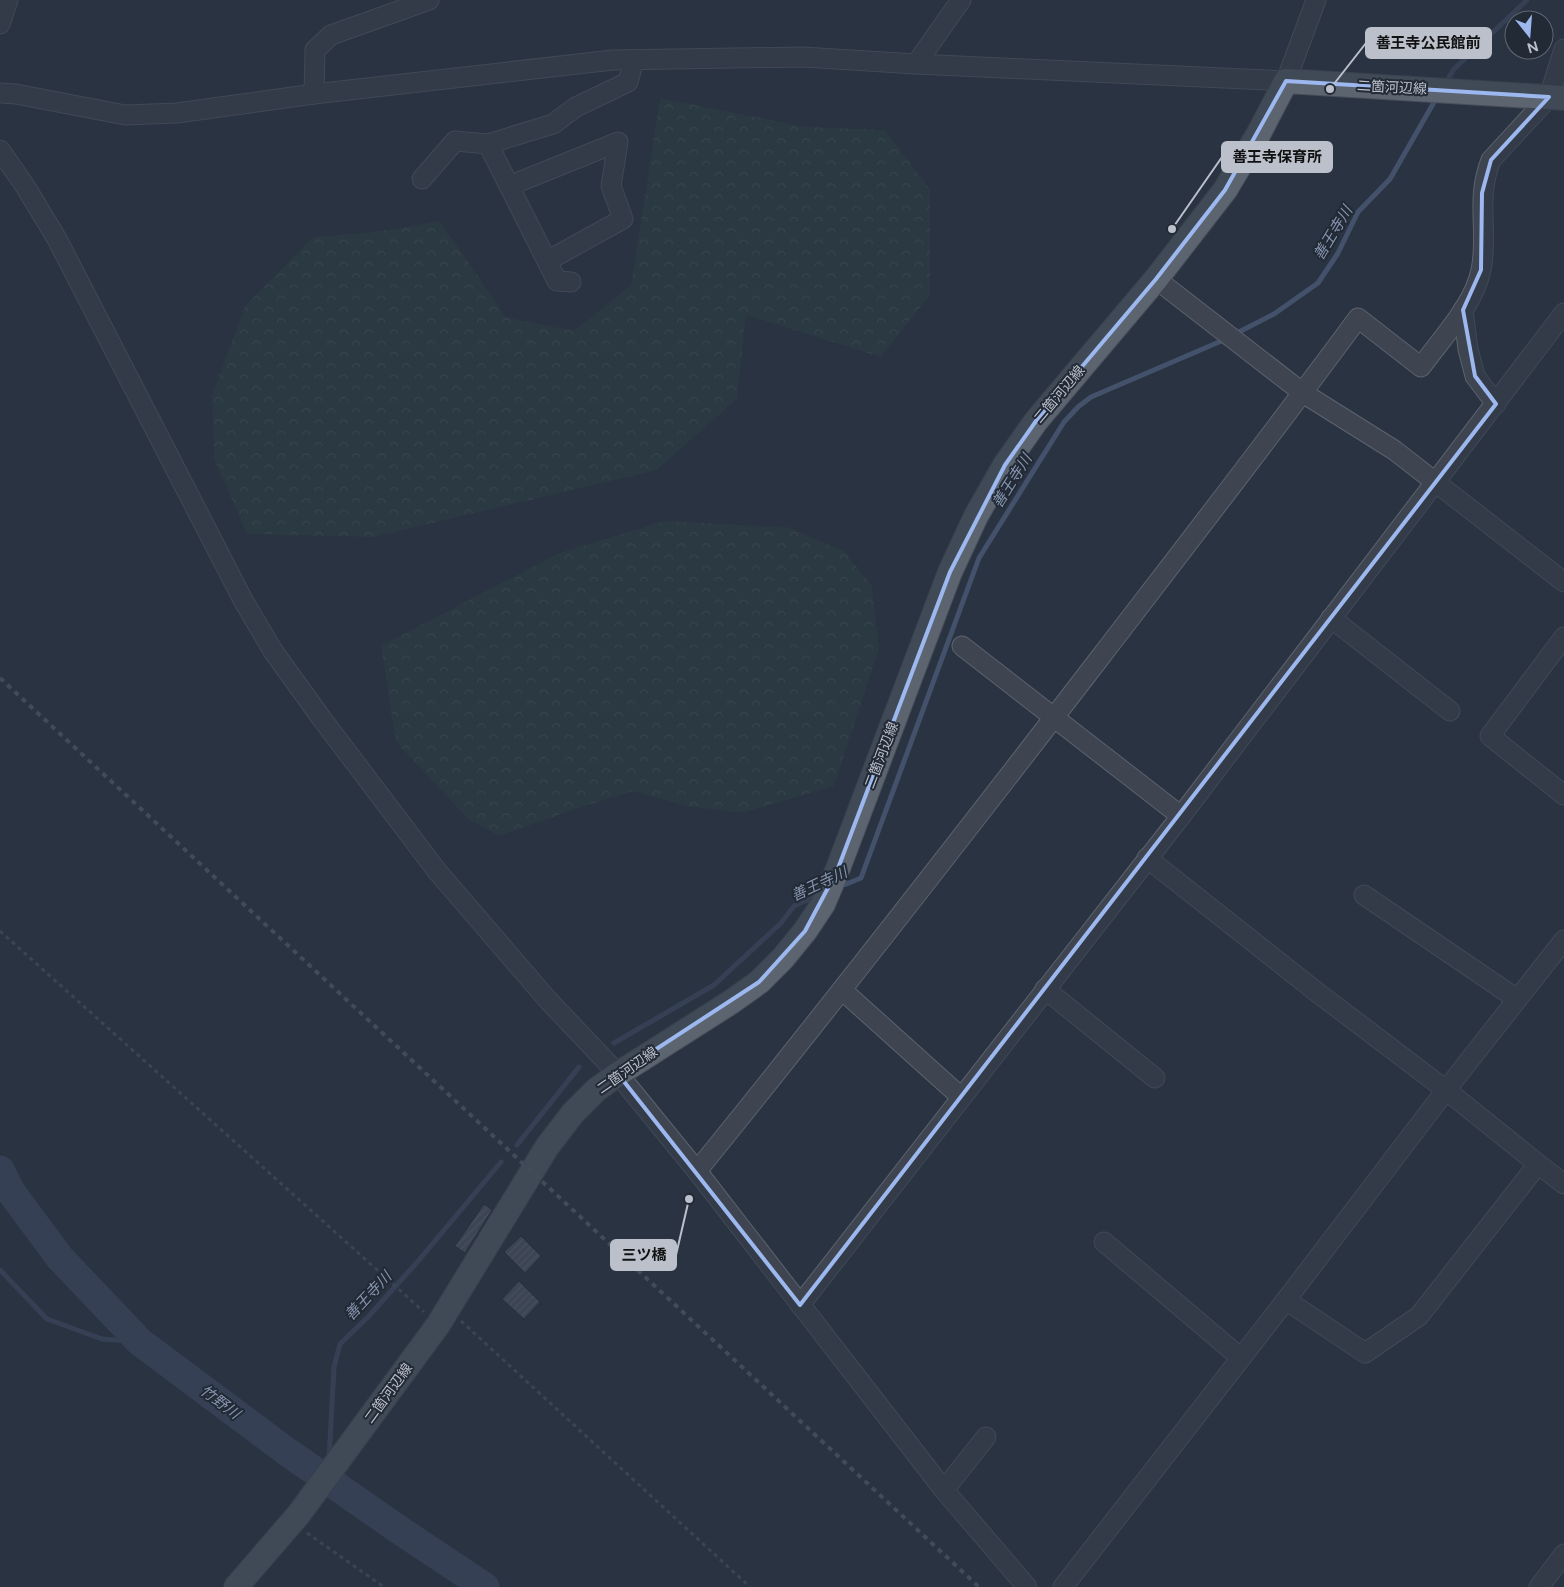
<svg xmlns="http://www.w3.org/2000/svg" width="1564" height="1587" viewBox="0 0 1564 1587" font-family="Figtree,'Noto Sans JP',sans-serif">
<style>
.forest{fill:url(#forest-crowns)}
.lines{fill:none;stroke-linecap:round;stroke-linejoin:round}
.stream{stroke:#43516a;stroke-width:5}
.river{stroke:#43516a;stroke-width:29}
.building{fill:url(#building-hatch);stroke:#242c38}
.minor-casing{stroke:#5c636e;stroke-width:21}
.major-casing{stroke:#474e5a;stroke-width:26}
.path{stroke:#4c5d61;stroke-width:3;stroke-dasharray:4 4;stroke-linecap:butt}
.minor{stroke:#3e4551;stroke-width:19}
.major{stroke:#5c6470;stroke-width:24}
.rail{stroke:#606977;stroke-width:4;stroke-dasharray:5 5;stroke-linecap:butt}
.marked{fill:none;stroke:#9cb8ef;stroke-width:4;stroke-linejoin:round}
.labels{text-anchor:middle;stroke-width:4;stroke-linejoin:round;paint-order:stroke}
.street-label{font-size:14px;fill:#bbc0cb;stroke:#222a36}
.water-label{font-size:15px;font-style:italic;fill:#8695af;stroke:#222a36}
.leader{fill:none;stroke:#bbc0cb;stroke-width:2}
.callout-dot{fill:#bbc0cb;stroke:#222a36;stroke-width:2}
.callout{fill:#bbc0cb;stroke:#bbc0cb;stroke-width:2}
.callout-label{font-size:15px;text-anchor:middle;font-weight:bold;fill:#111}
</style>
<defs>
<pattern id="forest-crowns" width="20" height="18" patternUnits="userSpaceOnUse" patternTransform="scale(1.25)"><rect width="20" height="18" fill="#2d4043"/><path d="M2 6a3 3 0 1 1 6 0M12 15a3 3 0 1 1 6 0" fill="none" stroke="#4a5a5d"/></pattern>
<pattern id="building-hatch" width="6" height="6" patternUnits="userSpaceOnUse" patternTransform="scale(1.25)"><rect width="6" height="6" fill="#535b6b"/><path d="M-1 1l2-2M0 6l6-6M5 7l2-2" fill="none" stroke="#6a717f"/></pattern>
</defs>
<rect width="100%" height="100%" fill="#2a3341"/>
<g class="forest">
<polygon points="660,98 807,127 885,130 930,189 930,295 881,357 746,315 737,399 657,470 374,537 247,534 214,459 212,395 245,306 313,237 382,231 440,221 506,317 574,331 631,285"/>
<polygon points="664,521 787,527 844,551 872,586 879,649 834,786 742,813 686,806 633,791 579,808 499,836 468,819 396,742 381,646 559,553"/>
</g>
<g class="lines">
<g class="stream">
<polyline points="1445,84 1454,69 1527,0"/>
<polyline points="1233,335 1274,314 1318,283 1338,253 1358,212 1390,179 1437,97"/>
<polyline points="839,887 861,878 979,558 1064,422 1078,407 1091,397 1226,339"/>
<polyline points="614,1043 714,985 781,923 794,906 820,894"/>
<polyline points="517,1145 579,1067"/>
<polyline points="0,1270 47,1319 102,1339 140,1342"/>
<polyline points="329,1460 334,1367 340,1344 368,1317 419,1260 501,1162"/>
</g>
<polyline class="river" points="0,1170 11,1192 60,1258 140,1342 286,1451 395,1527 485,1587"/>
</g>
<g class="building">
<polygon points="484,1204 492,1210 465,1253 455,1246"/>
<polygon points="521,1236 541,1256 525,1273 504,1252"/>
<polygon points="519,1281 540,1302 524,1319 502,1299"/>
</g>
<g class="lines">
<g class="minor-casing">
<g id="minor">
<polyline points="0,24 8,0"/>
<polyline points="916,64 961,0"/>
<polyline points="0,93 16,94 125,115 177,113 314,94 613,60 803,57 916,64 1286,81 1316,0"/>
<polyline points="314,94 315,50 331,35 429,0"/>
<polyline points="0,150 25,186 57,239 243,600 273,651 322,719 437,871 547,999 618,1074 697,1171 944,1490 1027,1587"/>
<polyline points="422,179 455,141 488,144"/>
<polyline points="509,186 618,142 611,186 623,219 547,261"/>
<polyline points="1156,279 1303,393 1394,450 1564,582"/>
<polyline points="571,282 557,281 488,144 553,124 576,107 628,82 634,60"/>
<polyline points="1463,310 1468,349 1475,376 1496,404"/>
<polyline points="1331,618 1450,711"/>
<polyline points="1564,637 1490,736 1564,795"/>
<polyline points="962,646 1181,816"/>
<polyline points="1147,858 1318,993 1446,1090 1538,1164 1564,1184"/>
<polyline points="1364,895 1517,999"/>
<polyline points="1045,989 1155,1078"/>
<polyline points="842,990 961,1097"/>
<path d="M 697,1171 C 835,1001 969,828 1102,655 C 1188,543 1274,432 1358,318 L 1421,367 C 1441,339 1474,305 1481,270 C 1489,232 1475,200 1491,160 L 1549,97 L 1564,49"/>
<polyline points="1104,1242 1241,1358"/>
<polyline points="1286,1300 1365,1353 1419,1316 1538,1164"/>
<polyline points="800,1305 1181,816 1564,313"/>
<polyline points="944,1490 986,1437"/>
<polyline points="1063,1587 1286,1300 1446,1090 1564,940"/>
<polyline points="1539,1587 1564,1554"/>
</g>
</g>
<g class="major-casing">
<polyline id="major" points="236,1587 299,1514 438,1325 547,1147 573,1113 596,1090 618,1074 731,1002 759,982 783,958 805,931 823,904 837,871 950,572 976,516 1005,465 1036,421 1156,279 1225,190 1259,133 1286,81 1564,98"/>
</g>
<g class="path">
<polyline points="0,931 424,1312"/>
<polyline points="461,1321 750,1587"/>
<polyline points="307,1533 384,1587"/>
</g>
<use href="#minor" class="minor"/>
<use href="#major" class="major"/>
<polyline class="rail" points="0,678 979,1587"/>
</g>
<path d="M0 0H1564V1587H0ZM 1286,81 L 1549,97 L 1491,160 L 1482,193 L 1481,270 L 1463,310 L 1475,376 L 1496,404 L 800,1305 L 618,1074 L 759,982 L 805,931 L 837,871 L 950,572 L 1005,465 L 1036,421 L 1156,279 L 1225,190 Z" fill="#2a3341" fill-opacity=".55" fill-rule="evenodd"/>
<path class="marked" d="M 1286,81 L 1549,97 L 1491,160 L 1482,193 L 1481,270 L 1463,310 L 1475,376 L 1496,404 L 800,1305 L 618,1074 L 759,982 L 805,931 L 837,871 L 950,572 L 1005,465 L 1036,421 L 1156,279 L 1225,190 Z"/>
<g class="labels">
<g class="street-label">
<text transform="translate(1392 87) rotate(3)" y="5">二箇河辺線</text>
<text transform="translate(1059 394) rotate(-50)" y="5">二箇河辺線</text>
<text transform="translate(881 755) rotate(-69)" y="5">二箇河辺線</text>
<text transform="translate(627 1070) rotate(-35)" y="5">二箇河辺線</text>
<text transform="translate(388 1393) rotate(-54)" y="5">二箇河辺線</text>
</g>
<g class="water-label">
<text transform="translate(1333 233) rotate(-59)" y="5">善王寺川</text>
<text transform="translate(1012 481) rotate(-58)" y="5">善王寺川</text>
<text transform="translate(819 884) rotate(-25)" y="5">善王寺川</text>
<text transform="translate(368 1296) rotate(-47)" y="5">善王寺川</text>
<text transform="translate(220 1402) rotate(37)" y="5">竹野川</text>
</g>
</g>
<path class="leader" d="M1330 89L1366 43M1172 229L1222 157M689 1199L676 1255"/>
<g class="callout-dot">
<circle cx="1330" cy="89" r="5"/>
<circle cx="1172" cy="229" r="5"/>
<circle cx="689" cy="1199" r="5"/>
</g>
<g class="callout">
<rect x="1366" y="28" width="125" height="30" rx="5"/>
<rect x="1222" y="142" width="110" height="30" rx="5"/>
<rect x="611" y="1240" width="65" height="30" rx="5"/>
</g>
<g class="callout-label">
<text x="1428" y="48">善王寺公民館前</text>
<text x="1277" y="162">善王寺保育所</text>
<text x="644" y="1260">三ツ橋</text>
</g>
<g transform="translate(1529 35) rotate(163)"><circle r="24" fill="#222a36" stroke="#5f6672"/>
<path d="M0-4L9 19L0 12L-9 19Z" fill="#9cb8ef"/>
<text y="-8" font-size="14" font-weight="bold" text-anchor="middle" fill="#bbc0cb">N</text>
</g>
</svg>
